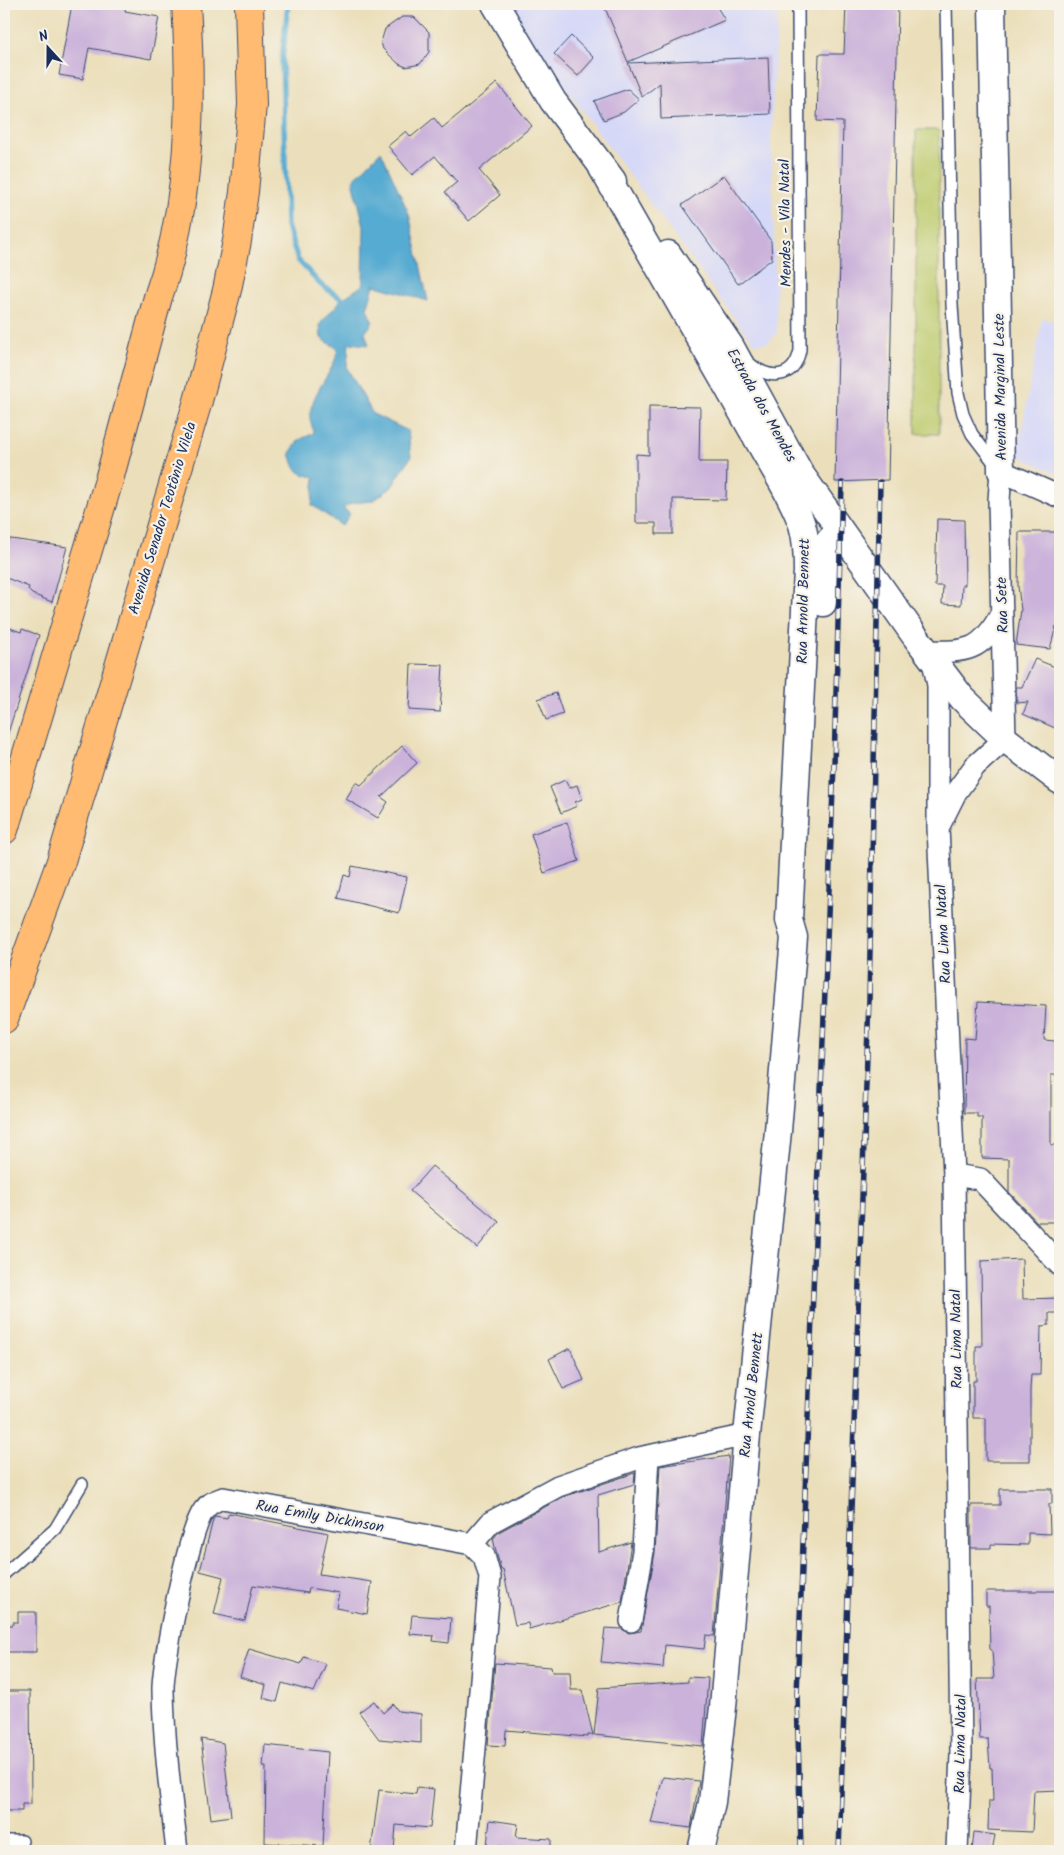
<svg xmlns="http://www.w3.org/2000/svg" width="1064" height="1855" viewBox="0 0 1064 1855" font-family="Kalam,sans-serif">
<style>
.built{fill:#d6d8f8}
.green{fill:#bdcb6d;stroke:#6c7d66}
.water{fill:#56abd2;stroke:#386d98}
.lines{fill:none;stroke-linecap:round;stroke-linejoin:round}
.stream{stroke:#56abd2;stroke-width:5.5}
.building{fill:#cbb2da}
.service-casing{stroke:#3a496c;stroke-width:14}
.minor-casing{stroke:#3a496c;stroke-width:24}
.tertiary-casing{stroke:#3a496c;stroke-width:29}
.primary-casing{stroke:#3a496c;stroke-width:30}
.service{stroke:#fff;stroke-width:11}
.minor{stroke:#fff;stroke-width:21}
.tertiary{stroke:#fff;stroke-width:26}
.primary{stroke:#ffbb71;stroke-width:28}
.rail-casing{stroke:#1b2f5e;stroke-width:5.5}
.rail{stroke:#f7f3e8;stroke-width:4;stroke-dasharray:11;stroke-linecap:butt}
.labels{text-anchor:middle;stroke-width:4.5;stroke-linejoin:round;paint-order:stroke}
.street-label{font-size:15px;fill:#1b2f5e;stroke:#f7f3e8}
</style>
<rect width="100%" height="100%" fill="#f7f3e8"/>
<filter id="ink" filterUnits="userSpaceOnUse"><feTurbulence type="fractalNoise" baseFrequency=".02" numOctaves="2"/><feDisplacementMap in="SourceGraphic" scale="10" xChannelSelector="R" yChannelSelector="G"/><feConvolveMatrix kernelMatrix="1 2 1 2 8 2 1 2 1" color-interpolation-filters="sRGB"/></filter>
<filter id="wash" filterUnits="userSpaceOnUse"><feTurbulence type="fractalNoise" baseFrequency=".0096" numOctaves="4" result="noise"/><feDisplacementMap in="SourceGraphic" scale="20" xChannelSelector="R" yChannelSelector="G"/><feGaussianBlur stdDeviation="1.12" result="paint"/><feColorMatrix in="noise" values="0 0 0 0 0 0 0 0 0 0 0 0 0 0 0 0 0 1.4 0 .05"/><feComposite in="paint" operator="in"/></filter>
<g filter="url(#wash)">
<rect width="100%" height="100%" fill="#ebdfbb"/>
<g class="built">
<polygon points="509,4 778,4 771,137 777,333 769,342 756,344 744,331 534,45"/>
<polygon points="1042,318 1060,323 1060,475 1023,458 1019,455 1018,449"/>
</g>
<rect class="green" x="916" y="130" width="23" height="304"/>
<path class="water" d="M 381,151 L 409,214 L 428,301 L 374,285 L 367,309 L 373,322 L 365,333 L 369,345 L 349,343 L 347,368 L 373,414 L 408,431 L 411,457 L 391,488 L 372,501 L 352,503 L 343,508 L 350,514 L 342,526 L 312,505 L 315,477 C 297,474 295,471 290,453 L 299,440 L 314,433 C 313,428 309,420 310,414 C 313,389 335,372 338,349 L 321,338 L 320,324 L 342,299 L 363,285 L 364,226 L 353,180 Z"/>
<g class="lines">
<polyline class="stream" points="288,4 282,59 287,226 298,260 320,284 342,299"/>
</g>
<g id="blocks">
<g class="building">
<polygon points="72,4 126,4 125,11 159,17 151,59 89,48 83,79 59,75"/>
<polygon points="615,4 715,4 725,20 628,62 605,8"/>
<polygon points="846,4 898,4 888,480 835,482 843,122 817,121 819,54 844,54"/>
<polygon points="402,17 414,17 429,32 429,52 420,64 406,67 399,64 383,49 381,42 385,29"/>
<polygon points="571,36 594,58 578,76 554,54"/>
<polygon points="768,57 770,114 661,119 660,83 642,97 628,63"/>
<polygon points="497,83 532,126 479,170 500,195 469,221 445,192 457,182 435,156 412,175 388,146 406,131 411,137 434,118 442,128"/>
<polygon points="628,89 639,99 624,112 604,120 594,101"/>
<polygon points="724,175 771,241 772,259 738,284 682,205"/>
<polygon points="649,406 700,407 699,462 727,462 726,500 673,499 673,534 656,534 656,523 636,523 636,454 649,455"/>
<polygon points="937,519 964,520 965,585 962,585 961,605 942,604 943,586 935,586"/>
<polygon points="1019,532 1060,532 1060,628 1056,626 1050,649 1016,645 1021,610 1018,586"/>
<polygon points="4,538 67,547 52,602 32,594 28,590 29,587 4,577"/>
<polygon points="4,626 21,632 22,629 39,635 7,736 4,736"/>
<polygon points="1035,659 1060,669 1060,715 1055,728 1023,714 1028,702 1017,703 1016,687 1022,687"/>
<polygon points="411,664 443,665 440,712 409,710"/>
<polygon points="556,693 563,714 546,720 538,699"/>
<polygon points="402,746 417,763 381,797 388,802 378,818 346,799 356,782 361,785"/>
<polygon points="565,780 569,788 577,785 582,799 575,802 577,806 561,813 550,787"/>
<polygon points="567,822 579,861 544,873 531,834"/>
<polygon points="352,866 407,877 399,913 338,898 344,875 350,877"/>
<polygon points="978,1002 1046,1006 1044,1040 1055,1041 1056,1051 1060,1051 1060,1075 1051,1075 1051,1145 1058,1145 1060,1222 1037,1222 1009,1192 1009,1159 982,1158 982,1117 977,1117 977,1113 964,1113 965,1038 975,1039"/>
<polygon points="432,1166 499,1222 477,1248 410,1191"/>
<polygon points="1022,1259 1023,1299 1060,1298 1060,1313 1049,1313 1049,1325 1041,1326 1040,1375 1031,1375 1030,1389 1030,1461 986,1461 986,1418 973,1418 973,1381 976,1381 976,1346 982,1346 981,1261"/>
<polygon points="570,1348 584,1380 563,1389 549,1359"/>
<polygon points="729,1456 714,1636 706,1635 704,1649 665,1645 663,1668 601,1662 605,1628 622,1629 629,1633 641,1631 655,1553 660,1466"/>
<polygon points="635,1473 634,1484 598,1495 599,1552 631,1542 622,1602 529,1629 528,1623 515,1625 503,1569 501,1570 493,1539 499,1532 563,1497"/>
<polygon points="1000,1489 1052,1489 1052,1504 1049,1504 1050,1534 1028,1533 1028,1545 991,1544 991,1548 971,1548 971,1505 1000,1505"/>
<polygon points="229,1513 328,1533 319,1574 372,1582 367,1614 336,1608 339,1593 309,1588 308,1593 253,1585 245,1621 214,1614 223,1577 200,1571 213,1520 215,1516 227,1518"/>
<polygon points="986,1591 1060,1591 1060,1790 1034,1791 1032,1832 988,1830 989,1801 993,1801 992,1768 990,1768 988,1739 980,1739 977,1679 994,1679 992,1650 990,1650 989,1606 986,1606"/>
<polygon points="18,1612 36,1612 36,1652 4,1652 4,1625 13,1625 13,1622 18,1622"/>
<polygon points="412,1615 451,1618 449,1643 433,1641 434,1636 410,1634"/>
<polygon points="249,1649 301,1664 304,1657 326,1664 314,1692 282,1683 277,1702 263,1698 266,1685 240,1677"/>
<polygon points="495,1663 551,1667 552,1672 570,1672 571,1690 582,1690 593,1735 588,1735 588,1737 506,1730 505,1746 488,1745"/>
<polygon points="688,1677 708,1678 703,1746 594,1735 599,1688 688,1682"/>
<polygon points="4,1691 30,1691 31,1804 22,1804 22,1811 4,1811"/>
<polygon points="374,1701 383,1713 393,1704 398,1711 421,1714 421,1743 379,1739 359,1712"/>
<polygon points="201,1739 223,1743 231,1816 211,1819"/>
<polygon points="265,1745 328,1752 323,1846 265,1843 266,1766 263,1766"/>
<polygon points="663,1777 699,1781 691,1828 651,1823"/>
<polygon points="417,1787 434,1789 430,1828 396,1825 394,1851 371,1851 379,1790 416,1794"/>
<polygon points="490,1820 518,1824 516,1837 551,1839 551,1851 500,1850 501,1846 487,1845"/>
<polygon points="974,1832 995,1835 992,1851 972,1851"/>
</g>
</g>
</g>
<g filter="url(#ink)">
<use href="#blocks" fill-opacity="0" stroke="#3a496c" stroke-width="1"/>
<g class="lines">
<g class="service-casing">
<g id="service">
<polyline points="946,4 952,305 958,393 963,414 972,434 998,468"/>
<path d="M 748,362 C 768,380 794,381 800,350 L 798,4"/>
<polyline points="4,1574 55,1529 82,1484"/>
<polyline points="4,1841 22,1841"/>
</g>
</g>
<g class="minor-casing">
<g id="minor">
<path d="M 926,651 C 967,652 981,652 1001,614"/>
<polyline points="933,661 938,685 938,827 954,1175 961,1754 957,1851"/>
<polyline points="940,824 956,792 975,766 1005,739 999,501 1001,471 1060,497"/>
<polyline points="954,1175 980,1179 1060,1265"/>
<polyline points="472,1544 491,1522 558,1486 639,1458 747,1435"/>
<polyline points="631,1621 643,1551 648,1456"/>
<path d="M 177,1851 C 171,1799 164,1744 163,1691 C 162,1664 189,1529 204,1510 C 209,1503 215,1501 223,1498 L 472,1544 L 484,1556 L 490,1577 L 466,1851"/>
</g>
</g>
<g class="tertiary-casing">
<g id="tertiary">
<polyline points="495,4 553,101 613,181"/>
<polyline points="992,4 1001,471"/>
<path d="M 602,168 L 783,484 C 802,520 807,529 807,571 L 789,920 L 794,937 L 778,1131 L 747,1435 L 723,1707 L 712,1802 L 701,1851"/>
<polyline points="668,254 731,347 800,473 915,636 962,698 1005,739 1060,781"/>
<polyline points="823,603 826,556 829,541 833,537 843,535"/>
</g>
</g>
<g class="primary-casing">
<g id="primary">
<path d="M 4,830 L 109,480 L 158,297 C 191,205 192,101 186,4"/>
<polyline points="4,1019 61,861 198,401 227,290 237,241 244,192 252,105 249,4"/>
</g>
</g>
<use href="#service" class="service"/>
<use href="#minor" class="minor"/>
<use href="#tertiary" class="tertiary"/>
<use href="#primary" class="primary"/>
<g class="rail-casing">
<g id="rail">
<polyline points="801,1851 797,1694 834,764 842,483"/>
<polyline points="839,1851 869,999 880,482"/>
</g>
</g>
<use href="#rail" class="rail"/>
</g>
</g>
<g class="labels">
<g class="street-label">
<text transform="translate(785 223) rotate(-91)" y="5">Mendes - Vila Natal</text>
<text transform="translate(1000 387) rotate(-91)" y="5">Avenida Marginal Leste</text>
<text transform="translate(762 405) rotate(61)" y="5">Estrada dos Mendes</text>
<text transform="translate(162 518) rotate(-73)" y="5">Avenida Senador Teotônio Vilela</text>
<text transform="translate(803 601) rotate(-89)" y="5">Rua Arnold Bennett</text>
<text transform="translate(1002 605) rotate(-92)" y="5">Rua Sete</text>
<text transform="translate(943 934) rotate(-93)" y="5">Rua Lima Natal</text>
<text transform="translate(956 1339) rotate(-91)" y="5">Rua Lima Natal</text>
<text transform="translate(751 1395) rotate(-84)" y="5">Rua Arnold Bennett</text>
<text transform="translate(320 1516) rotate(10)" y="5">Rua Emily Dickinson</text>
<text transform="translate(960 1744) rotate(-89)" y="5">Rua Lima Natal</text>
</g>
</g>
<rect width="1064" height="1855" fill="none" stroke="#f7f3e8" stroke-width="20"/>
<g transform="translate(48 48) rotate(339)" stroke="#f7f3e8" stroke-width="4" paint-order="stroke">
<path d="M0-4L9 19L0 12L-9 19Z" fill="#1b2f5e"/>
<text y="-8" font-size="14" font-weight="bold" text-anchor="middle" fill="#1b2f5e">N</text>
</g>
</svg>
